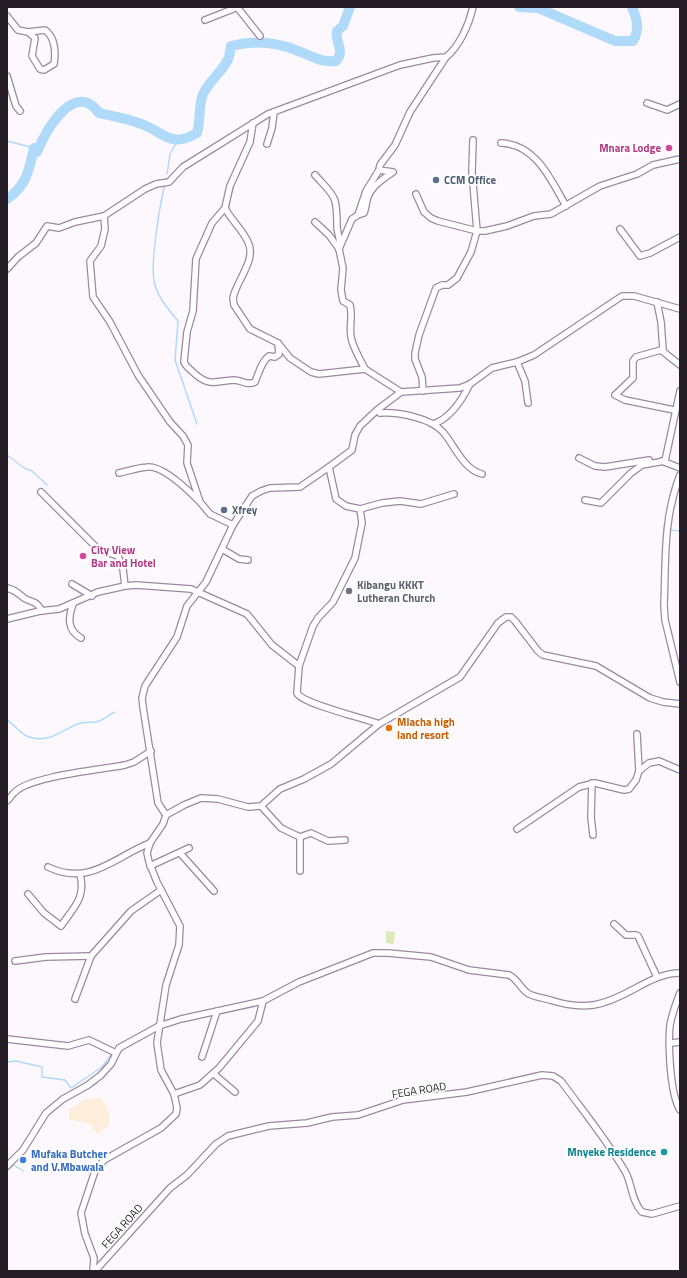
<svg xmlns="http://www.w3.org/2000/svg" width="687" height="1278" viewBox="0 0 687 1278" font-family="'Titillium Web',sans-serif">
<style>
.industrial{fill:#fdeedb}
.green{fill:#dbeaba}
.lines{fill:none;stroke-linecap:round;stroke-linejoin:round}
.stream{stroke:#b0daf9;stroke-width:1.5}
.river{stroke:#b0daf9;stroke-width:10}
.minor-casing{stroke:#9d87a1;stroke-width:8}
.minor{stroke:#fff;stroke-width:5.5}
.hotel-dot{fill:#d1479c;stroke:#fff;stroke-width:1.5}
.service-dot{fill:#5c6f8a;stroke:#fff;stroke-width:1.5}
.worship-dot{fill:#6b7280;stroke:#fff;stroke-width:1.5}
.food-dot{fill:#e8710a;stroke:#fff;stroke-width:1.5}
.culture-dot{fill:#0f9aa8;stroke:#fff;stroke-width:1.5}
.shop-dot{fill:#3f7fe0;stroke:#fff;stroke-width:1.5}
.labels{text-anchor:middle;stroke-width:3.5;stroke-linejoin:round;paint-order:stroke}
.hotel-label{font-size:11px;font-weight:bold;fill:#b23c85;stroke:#fff;text-anchor:end}
.service-label{font-size:11px;font-weight:bold;fill:#4e5e75;stroke:#fff;text-anchor:start}
.worship-label{font-size:11px;font-weight:bold;fill:#5b616d;stroke:#fff;text-anchor:start}
.food-label{font-size:11px;font-weight:bold;fill:#c56008;stroke:#fff;text-anchor:start}
.street-label{font-size:11px;fill:#261d27;stroke:#fff}
.culture-label{font-size:11px;font-weight:bold;fill:#0d838f;stroke:#fff;text-anchor:end}
.shop-label{font-size:11px;font-weight:bold;fill:#366cbe;stroke:#fff;text-anchor:start}
</style>
<rect width="100%" height="100%" fill="#fdf8fe"/>
<polygon class="industrial" points="101,1098 109,1112 109,1125 97,1134 89,1123 69,1120 69,1109 86,1099"/>
<polygon class="green" points="386,931 395,932 394,944 386,943"/>
<g class="lines">
<g class="stream">
<polyline points="7,141 34,148"/>
<polyline points="167,174 170,154 178,140"/>
<path d="M 165,184 C 160,204 149,267 155,285 C 159,299 169,310 178,321 L 175,360 L 197,424"/>
<polyline points="7,455 24,468 32,471 47,485"/>
<polyline points="671,530 680,531"/>
<path d="M 7,720 C 15,725 20,734 29,737 C 47,743 60,732 75,725 C 84,721 89,723 96,722 C 102,721 110,714 115,712"/>
<polyline points="7,1062 16,1061 42,1067 42,1077 65,1080 71,1088 102,1067 111,1055"/>
<polyline points="90,1087 97,1083"/>
<polyline points="75,1096 81,1092"/>
<polyline points="7,1171 14,1165 23,1171"/>
</g>
<g class="river">
<path d="M 519,7 L 538,8 L 615,41 L 633,41 C 640,29 637,19 632,7"/>
<path d="M 7,199 C 27,185 29,170 34,148 L 37,152 C 45,131 75,79 99,113 C 113,116 130,119 144,125 C 166,134 171,148 197,133 C 201,120 198,107 203,94 C 209,81 221,73 227,61 C 230,57 230,51 231,46 C 254,40 277,42 298,51 C 312,56 322,63 336,61 C 346,50 334,42 337,31 L 343,26 L 350,7"/>
</g>
<g class="minor-casing">
<g id="minor">
<polyline points="237,7 260,36"/>
<path d="M 7,16 L 18,30 L 28,32 L 35,38 L 32,56 L 40,69 L 44,70 L 54,64 C 56,52 55,37 45,30 L 28,32"/>
<polyline points="205,20 238,7"/>
<polyline points="7,76 16,106 20,111"/>
<polyline points="647,103 667,110 680,104"/>
<path d="M 253,123 L 250,142 L 230,186 L 225,208 L 212,223 L 196,259 L 193,311 L 187,332 L 184,362 C 186,367 191,370 195,374 C 210,387 216,381 234,380 C 242,380 247,386 255,382 C 259,373 261,362 269,356 L 275,357 L 279,354 L 278,343"/>
<path d="M 501,143 C 536,144 551,180 566,206"/>
<polyline points="267,144 272,128 274,112"/>
<path d="M 315,175 C 335,197 337,195 337,226 C 337,232 340,238 340,245"/>
<polyline points="416,194 424,212 431,218 438,221 477,231 485,231 507,226 534,216 551,214 600,186 637,174 653,165 680,159"/>
<path d="M 225,208 C 231,220 242,229 248,242 C 257,260 236,281 233,298 L 234,305 L 250,329 L 278,343 L 290,358 L 311,372 L 319,374 L 365,369 L 401,392"/>
<path d="M 358,215 L 364,213 C 366,208 366,204 367,200 C 370,187 383,179 393,172 L 379,170"/>
<polyline points="104,216 105,229 101,246 90,261 93,297 110,322 138,375 170,422 183,436 188,445 187,463 200,502 210,514 233,525"/>
<path d="M 315,222 L 329,235 L 339,249 L 343,268 L 341,290 L 343,301 L 350,305 C 353,316 349,326 351,337 C 353,348 360,359 365,369"/>
<polyline points="620,229 640,256 650,253 680,237"/>
<polyline points="339,249 352,219 358,215 366,191 379,170 380,165 395,145 410,112 446,57"/>
<path d="M 7,269 L 18,257 L 36,243 L 47,226 L 59,228 L 75,222 L 104,216 L 145,189 L 156,184 L 169,182 L 183,167 L 268,114 L 400,65 L 433,58 L 446,57 C 460,46 469,24 473,7"/>
<polyline points="657,302 661,322 663,350"/>
<polyline points="517,362 525,381 528,403"/>
<polyline points="423,391 422,377 415,359 415,353 419,335 436,288 442,285 448,285 457,278 471,252 477,231 472,172 473,140"/>
<polyline points="674,410 625,400 615,395 633,378 633,361 636,357 661,350 680,365"/>
<path d="M 380,413 C 399,412 431,418 443,432 C 455,446 463,469 482,474"/>
<path d="M 433,424 C 450,419 462,400 470,384"/>
<polyline points="579,458 595,466 605,467 649,460"/>
<polyline points="662,461 680,468"/>
<path d="M 329,467 L 336,499 L 346,506 L 360,509 L 362,523 L 355,558 L 333,602 L 318,618 L 313,626 L 299,666 L 297,693 C 302,704 364,718 379,724"/>
<path d="M 119,473 C 128,471 137,468 147,467 C 162,465 188,490 198,500"/>
<path d="M 680,475 C 663,519 666,559 664,605 L 665,620 L 680,682"/>
<polyline points="41,492 99,550 118,556 123,569 125,586"/>
<polyline points="585,500 601,503 631,473 642,465 665,461 680,391"/>
<polyline points="360,509 382,503 400,501 421,504 454,494"/>
<polyline points="222,549 239,559 248,560"/>
<polyline points="72,584 92,596"/>
<path d="M 7,588 C 15,590 18,593 24,598 C 33,604 34,598 42,611"/>
<path d="M 73,604 C 68,618 67,630 81,638"/>
<polyline points="7,619 40,611 59,609 98,592 125,586 136,585 191,589 247,614 272,645 299,666"/>
<polyline points="637,734 639,771"/>
<polyline points="592,783 591,817 593,835"/>
<path d="M 7,801 C 10,799 12,794 15,792 C 31,776 100,770 125,765 L 134,762 L 151,751"/>
<polyline points="261,806 281,828 300,837 300,871"/>
<polyline points="166,815 158,803 143,707 142,698 145,686 177,637 187,606 206,582 233,525 252,496 261,491 270,488 300,487 329,467 352,450 355,435 360,426 377,410 401,392 460,388 470,384 492,368 517,362 534,355 622,296 634,296 680,309"/>
<polyline points="166,815 184,805 201,798 218,799 248,807 261,806 280,789 304,779 331,764 379,724 460,677 498,623 506,617 511,617 515,621 538,651 543,655 596,666 650,698 663,702 680,704"/>
<polyline points="517,829 579,787 595,783 624,790 629,789 636,780 639,771 649,763 659,761 680,770"/>
<polyline points="300,837 311,833 328,841 345,840"/>
<polyline points="180,853 214,891"/>
<polyline points="150,866 189,848"/>
<path d="M 48,867 C 90,887 114,857 150,843"/>
<path d="M 28,894 L 44,913 L 61,926 C 74,907 86,898 80,874"/>
<polyline points="614,924 626,935 636,935 638,936 657,977"/>
<polyline points="15,961 46,957 91,956"/>
<path d="M 680,993 C 676,1003 672,1015 670,1025 C 668,1044 670,1094 680,1110"/>
<polyline points="75,999 91,956 131,911 161,890"/>
<polyline points="7,1039 68,1046 89,1040 116,1053"/>
<polyline points="671,1043 680,1042"/>
<polyline points="202,1057 217,1011"/>
<polyline points="214,1074 235,1092"/>
<polyline points="174,1094 200,1085 219,1068 258,1021 263,1001"/>
<path d="M 7,1166 L 23,1150 L 46,1113 L 63,1099 L 88,1085 L 101,1075 L 111,1064 L 119,1048 L 159,1026 L 181,1019 L 263,1001 L 299,982 L 373,953 L 388,953 L 431,957 L 469,970 L 509,975 C 518,979 521,990 529,994 C 535,997 543,998 550,1000 C 585,1011 603,1006 634,989 C 649,981 663,973 680,973"/>
<polyline points="93,1271 94,1258 85,1234 81,1213 95,1171 104,1160 161,1128 176,1114 177,1108 174,1094 161,1070 157,1043 166,985 179,945 180,926 157,882 149,862 147,853 150,843 163,824 166,815"/>
<path d="M 95,1271 L 170,1188 L 187,1175 L 216,1144 L 228,1136 L 269,1126 L 307,1123 L 332,1117 L 358,1115 L 403,1100 L 467,1092 L 542,1075 L 553,1076 L 561,1081 C 583,1111 607,1140 626,1173 C 632,1185 632,1202 642,1212 L 652,1214 L 680,1206"/>
</g>
</g>
<use href="#minor" class="minor"/>
</g>
<g class="hotel-dot">
<circle cx="669" cy="148" r="4"/>
<circle cx="83" cy="556" r="4"/>
</g>
<g class="service-dot">
<circle cx="436" cy="180" r="4"/>
<circle cx="224" cy="510" r="4"/>
</g>
<circle class="worship-dot" cx="349" cy="591" r="4"/>
<circle class="food-dot" cx="389" cy="728" r="4"/>
<circle class="culture-dot" cx="664" cy="1152" r="4"/>
<circle class="shop-dot" cx="23" cy="1160" r="4"/>
<g class="labels">
<g class="hotel-label">
<text x="661" y="152">Mnara Lodge</text>
<text x="91" y="554" text-anchor="start">City View<tspan x="91" dy="13">Bar and Hotel</tspan></text>
</g>
<g class="service-label">
<text x="444" y="184">CCM Office</text>
<text x="232" y="514">Xfrey</text>
</g>
<g class="worship-label">
<text x="357" y="589">Kibangu KKKT<tspan x="357" dy="13">Lutheran Church</tspan></text>
</g>
<g class="food-label">
<text x="397" y="726">Mlacha high<tspan x="397" dy="13">land resort</tspan></text>
</g>
<g class="street-label">
<text transform="translate(419 1090) rotate(-9)" y="4">FEGA ROAD</text>
<text transform="translate(122 1226) rotate(-48)" y="4">FEGA ROAD</text>
</g>
<g class="culture-label">
<text x="656" y="1156">Mnyeke Residence</text>
</g>
<g class="shop-label">
<text x="31" y="1158">Mufaka Butcher<tspan x="31" dy="13">and V.Mbawala</tspan></text>
</g>
</g>
<rect width="687" height="1278" fill="none" stroke="#261d27" stroke-width="16"/>
</svg>
